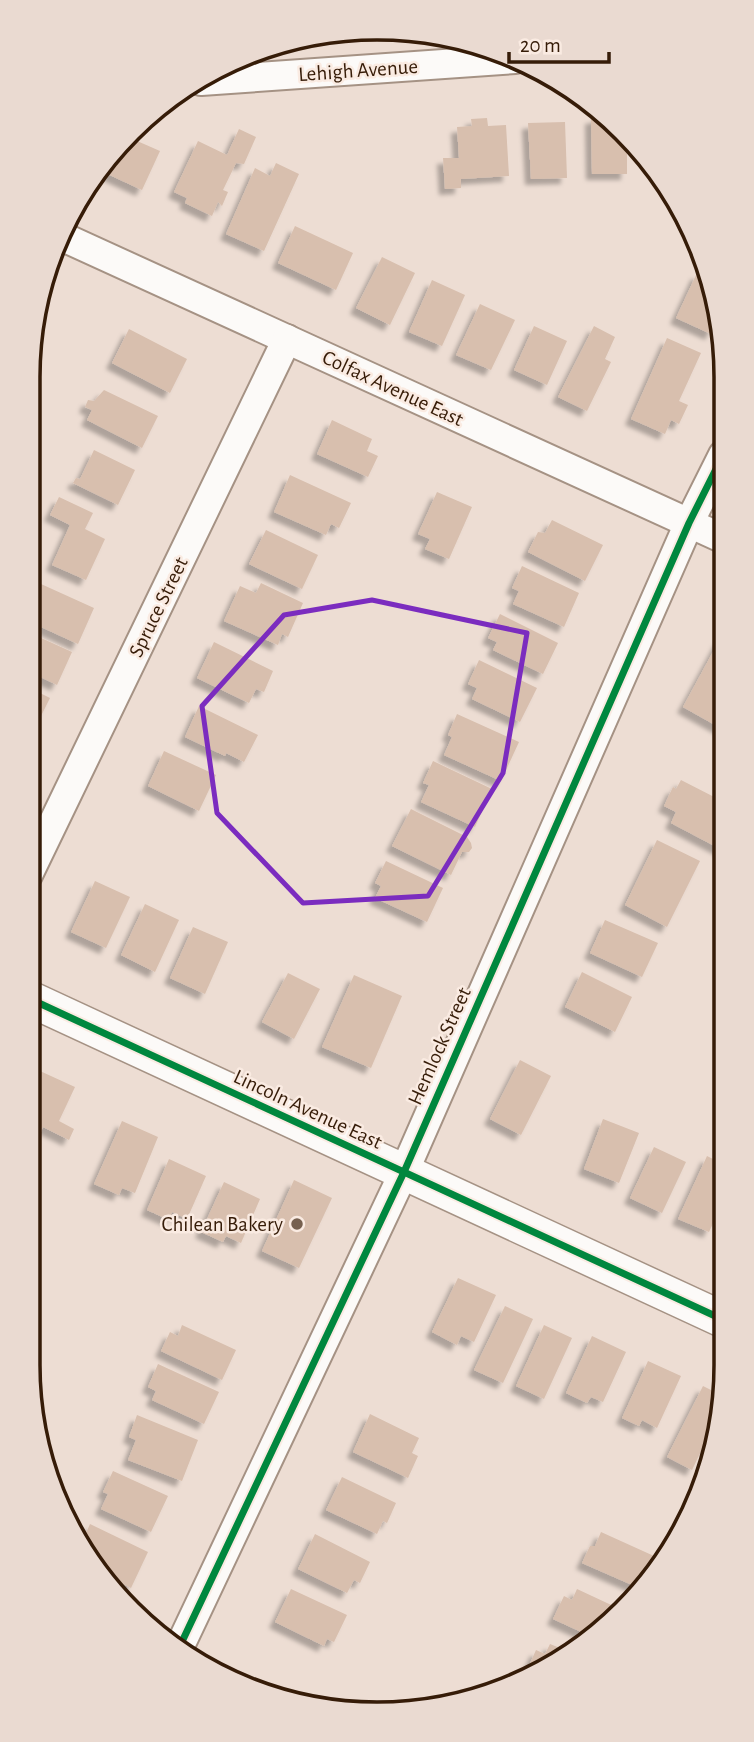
<svg xmlns="http://www.w3.org/2000/svg" width="754" height="1742" viewBox="0 0 754 1742" font-family="'Alegreya Sans',sans-serif">
<style>
.building{fill:#d8bfae;filter:url(#shadow)}
.lines{fill:none;stroke-linecap:round;stroke-linejoin:round}
.minor-casing{stroke:#a59284;stroke-width:32}
.tertiary-casing{stroke:#a59284;stroke-width:38}
.minor{stroke:#fcfaf8;stroke-width:28}
.tertiary{stroke:#fcfaf8;stroke-width:35}
.cycleway-casing{stroke:#faebe2;stroke-width:11}
.cycleway{stroke:#00873e;stroke-width:7}
.marked{fill:none;stroke:#7b2cbf;stroke-width:5;stroke-linejoin:round}
.poi-dot{fill:#76604f;stroke:#faebe2;stroke-width:2.5}
.labels{text-anchor:middle;stroke-width:5;stroke-linejoin:round;paint-order:stroke}
.street-label{font-size:21px;fill:#361c08;stroke:#faebe2}
.poi-label{font-size:21px;fill:#361c08;stroke:#faebe2;text-anchor:end}
.rim{fill:none;stroke:#361c08;stroke-width:3.5}
</style>
<defs>
<filter id="shadow"><feDropShadow dx="-6" dy="6" stdDeviation="2" flood-color="#0004"/></filter>
</defs>
<rect width="100%" height="100%" fill="#edddd3"/>
<g class="building">
<polygon points="599,114 627,136 627,174 592,174 591,118 599,117"/>
<polygon points="487,118 488,126 506,125 509,176 461,179 461,188 445,189 443,158 459,158 457,127 472,126 471,119"/>
<polygon points="565,122 567,178 531,179 528,123"/>
<polygon points="239,129 256,137 244,164 236,163 223,190 228,192 222,206 218,202 212,216 185,203 187,198 174,192 198,141 227,155"/>
<polygon points="128,137 160,151 142,190 101,171 115,147"/>
<polygon points="276,163 299,174 264,251 226,234 255,168 270,176"/>
<polygon points="295,226 353,253 336,290 278,263"/>
<polygon points="382,257 415,273 390,325 356,308"/>
<polygon points="697,273 707,277 719,317 711,334 676,318"/>
<polygon points="432,280 465,295 442,346 409,332"/>
<polygon points="480,304 515,320 491,370 456,355"/>
<polygon points="37,320 42,322 35,336"/>
<polygon points="534,326 567,341 547,385 514,370"/>
<polygon points="594,326 615,337 605,359 611,362 587,411 558,397"/>
<polygon points="129,329 187,359 170,393 112,363"/>
<polygon points="667,338 701,353 679,401 688,405 679,424 671,420 665,434 631,419"/>
<polygon points="104,390 158,416 142,448 87,420 92,410 85,407 88,400 94,401"/>
<polygon points="332,420 372,439 367,451 378,456 368,477 317,454"/>
<polygon points="94,450 135,470 118,505 73,483 76,478 80,479"/>
<polygon points="290,475 351,503 339,528 331,524 326,535 274,512"/>
<polygon points="437,492 472,507 449,559 425,549 430,539 418,534"/>
<polygon points="59,497 93,513 85,529 105,539 86,580 52,565 70,525 50,515"/>
<polygon points="552,520 603,545 585,581 528,552 538,532 545,533"/>
<polygon points="266,530 318,555 302,589 249,564"/>
<polygon points="522,566 579,593 564,627 513,604 519,591 512,588"/>
<polygon points="261,583 303,603 288,637 282,634 278,645 224,621 240,586 256,593"/>
<polygon points="41,584 94,608 78,644 28,621 28,595 34,598"/>
<polygon points="500,614 558,643 543,674 493,650 497,642 488,638"/>
<polygon points="28,632 72,652 57,685 28,671"/>
<polygon points="720,639 724,641 724,730 683,707"/>
<polygon points="214,642 273,671 264,692 256,689 249,703 197,678"/>
<polygon points="479,660 537,688 520,722 472,699 477,688 468,684"/>
<polygon points="28,687 50,698 33,732 28,730"/>
<polygon points="199,706 258,735 244,762 226,753 225,756 185,737"/>
<polygon points="457,714 519,742 501,781 444,755 452,737 448,735"/>
<polygon points="164,751 216,775 199,811 148,786"/>
<polygon points="433,761 492,789 475,827 421,802 429,785 423,783"/>
<polygon points="681,780 724,802 724,851 671,823 676,812 664,806 673,787 676,789"/>
<polygon points="411,809 467,837 471,843 472,848 469,852 462,852 451,875 392,846"/>
<polygon points="657,840 700,861 667,927 625,905"/>
<polygon points="386,861 443,888 427,922 375,898 381,886 375,883"/>
<polygon points="95,881 130,897 106,948 71,932"/>
<polygon points="145,904 179,920 155,972 121,955"/>
<polygon points="605,920 658,943 642,977 590,953"/>
<polygon points="193,927 228,942 205,994 170,978"/>
<polygon points="582,972 632,997 615,1032 565,1007"/>
<polygon points="288,973 320,989 294,1039 262,1022"/>
<polygon points="354,975 402,996 371,1068 322,1047"/>
<polygon points="520,1060 551,1076 521,1135 490,1119"/>
<polygon points="40,1071 75,1087 59,1121 74,1129 69,1140 43,1127 36,1143 28,1139 28,1087 32,1088"/>
<polygon points="603,1119 639,1133 619,1183 584,1169"/>
<polygon points="122,1121 158,1137 135,1193 122,1188 119,1195 94,1184"/>
<polygon points="654,1147 686,1162 662,1213 630,1198"/>
<polygon points="707,1156 725,1165 726,1196 709,1232 678,1219"/>
<polygon points="169,1159 206,1176 187,1219 172,1212 169,1220 147,1210"/>
<polygon points="28,1173 37,1177 28,1194"/>
<polygon points="294,1180 332,1198 299,1268 262,1251"/>
<polygon points="224,1182 260,1199 241,1243 226,1236 223,1242 201,1232"/>
<polygon points="458,1278 496,1295 474,1342 461,1336 457,1345 432,1332"/>
<polygon points="505,1306 533,1319 503,1383 474,1370"/>
<polygon points="182,1325 236,1350 222,1380 161,1351 170,1332 178,1336"/>
<polygon points="544,1325 572,1338 544,1399 516,1386"/>
<polygon points="592,1336 626,1352 603,1402 591,1397 587,1403 566,1393"/>
<polygon points="648,1361 681,1376 657,1428 642,1420 639,1426 622,1418"/>
<polygon points="158,1364 219,1392 204,1424 152,1400 156,1391 148,1387"/>
<polygon points="703,1386 721,1395 712,1451 703,1447 692,1470 667,1457"/>
<polygon points="370,1414 419,1438 412,1453 418,1456 408,1478 353,1452"/>
<polygon points="137,1415 198,1440 182,1481 128,1460 136,1440 129,1437"/>
<polygon points="113,1471 168,1496 151,1532 101,1509 108,1494 103,1492"/>
<polygon points="342,1477 396,1503 387,1523 383,1521 377,1534 326,1510"/>
<polygon points="90,1524 148,1552 131,1588 102,1574 83,1540"/>
<polygon points="601,1532 654,1556 639,1588 582,1563 590,1546 595,1546"/>
<polygon points="315,1534 370,1562 360,1583 354,1580 347,1593 298,1569"/>
<polygon points="291,1589 347,1615 334,1642 327,1639 324,1646 275,1622"/>
<polygon points="577,1589 622,1610 590,1636 553,1619 564,1596 572,1600"/>
<polygon points="550,1644 570,1652 551,1667 524,1677 536,1650 545,1654"/>
</g>
<g class="lines">
<g class="minor-casing">
<g id="minor">
<polyline points="201,81 515,59"/>
<polyline points="63,237 724,539"/>
<polyline points="28,875 287,339"/>
<polyline points="179,1648 404,1172 689,523 723,455"/>
</g>
</g>
<g class="tertiary-casing">
<polyline id="tertiary" points="28,998 726,1321"/>
</g>
<use href="#minor" class="minor"/>
<use href="#tertiary" class="tertiary"/>
<g class="cycleway-casing">
<g id="cycleway">
<polyline points="28,998 726,1321"/>
<polyline points="179,1648 404,1172 689,523 723,455"/>
</g>
</g>
<use href="#cycleway" class="cycleway"/>
</g>
<path class="marked" d="M 372,600 L 527,633 L 503,773 L 428,896 L 303,903 L 217,813 L 202,706 L 284,615 Z"/>
<circle class="poi-dot" cx="297" cy="1224" r="7"/>
<g class="labels">
<g class="street-label">
<text transform="translate(358 70) rotate(-4)" y="7">Lehigh Avenue</text>
<text transform="translate(393 388) rotate(25)" y="7">Colfax Avenue East</text>
<text transform="translate(158 607) rotate(-64)" y="7">Spruce Street</text>
<text transform="translate(439 1046) rotate(-66)" y="7">Hemlock Street</text>
<text transform="translate(308 1109) rotate(25)" y="7">Lincoln Avenue East</text>
</g>
<g class="poi-label">
<text x="283" y="1231">Chilean Bakery</text>
</g>
</g>
<path d="M0 0H754V1742H0ZM377 40H377A337 337 0 0 1 714 377V1365A337 337 0 0 1 377 1702H377A337 337 0 0 1 40 1365V377A337 337 0 0 1 377 40Z" fill="#eadad1" fill-rule="evenodd"/>
<path class="rim" d="M377 40H377A337 337 0 0 1 714 377V1365A337 337 0 0 1 377 1702H377A337 337 0 0 1 40 1365V377A337 337 0 0 1 377 40Z"/>
<path d="M509 52v10h100v-10" fill="none" stroke="#361c08" stroke-width="3.5"/>
<text x="520" y="52" font-size="21" fill="#361c08" stroke="#faebe2" stroke-width="5" paint-order="stroke">20 m</text>
</svg>
